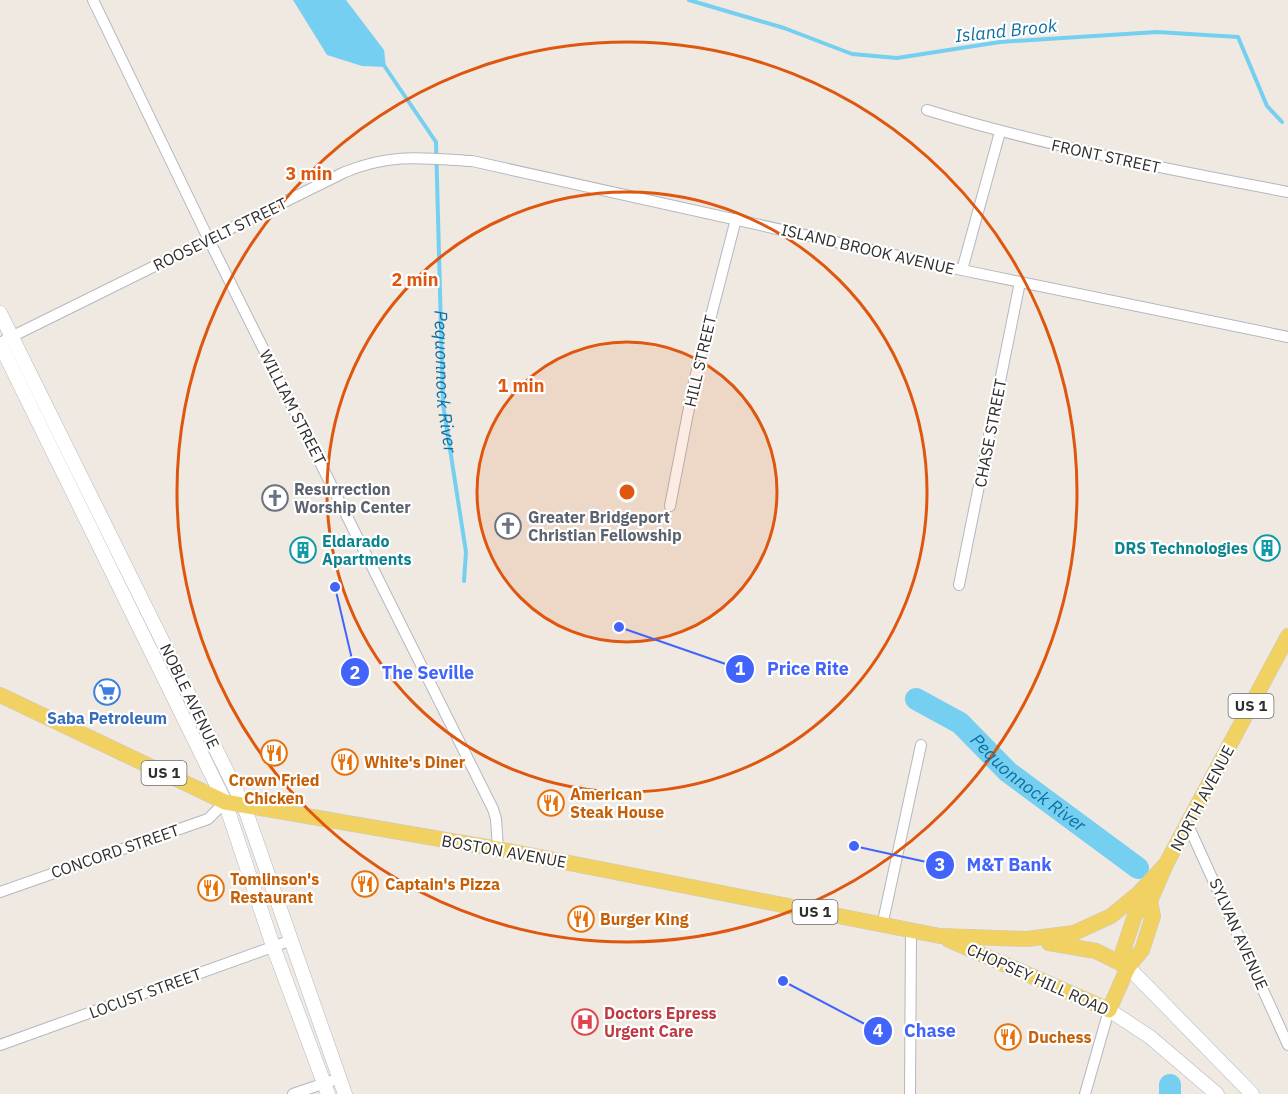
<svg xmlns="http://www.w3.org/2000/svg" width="1288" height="1094" viewBox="0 0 1288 1094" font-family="'IBM Plex Sans',sans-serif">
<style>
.water{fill:#75cff0}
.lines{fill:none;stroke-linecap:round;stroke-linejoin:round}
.stream{stroke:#75cff0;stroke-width:4}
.river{stroke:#75cff0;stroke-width:22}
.minor-casing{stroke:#b4b7c1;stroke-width:12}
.secondary-casing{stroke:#b4b7c1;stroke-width:15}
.primary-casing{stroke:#c9c9c9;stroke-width:16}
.minor{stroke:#fff;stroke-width:10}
.secondary{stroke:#fff;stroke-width:14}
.primary{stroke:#f2d163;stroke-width:15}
.ring{fill:none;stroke:#df570e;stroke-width:3}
.labels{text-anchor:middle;stroke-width:4.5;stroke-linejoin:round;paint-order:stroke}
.shield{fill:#fff;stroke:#6d6d6d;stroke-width:1.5}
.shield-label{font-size:15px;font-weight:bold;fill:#2e2e2e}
.street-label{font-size:16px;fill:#2e2e2e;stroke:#fff}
.worship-label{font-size:16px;font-weight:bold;fill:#5b616d;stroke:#fff;text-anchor:start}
.culture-label{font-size:16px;font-weight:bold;fill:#0d838f;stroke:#fff;text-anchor:start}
.shop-label{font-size:16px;font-weight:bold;fill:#366cbe;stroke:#fff}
.food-label{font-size:16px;font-weight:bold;fill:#c56008;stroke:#fff;text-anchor:start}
.health-label{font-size:16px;font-weight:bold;fill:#be3a42;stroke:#fff;text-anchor:start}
.water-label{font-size:18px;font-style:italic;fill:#0d6fa3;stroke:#fff}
.centre{fill:#df570e;stroke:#fff;stroke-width:3}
.ring-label{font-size:18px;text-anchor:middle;font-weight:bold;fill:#df570e;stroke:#fff;stroke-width:4.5;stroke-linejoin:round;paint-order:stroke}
.leader{fill:none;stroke:#4264fb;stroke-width:2}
.callout-dot{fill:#4264fb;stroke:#fff;stroke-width:2}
.mark-label{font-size:18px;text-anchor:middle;font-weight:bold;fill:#fff}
.callout-label{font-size:18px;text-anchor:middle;font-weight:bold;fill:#4264fb;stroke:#fff;stroke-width:4.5;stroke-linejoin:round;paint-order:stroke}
</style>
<rect width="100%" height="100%" fill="#efe9e1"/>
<polygon class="water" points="293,0 346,0 384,50 386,67 362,66 327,55"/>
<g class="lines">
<g class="stream">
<polyline points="689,0 784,28 852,54 897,58 1000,42 1157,32 1238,37 1267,106 1282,122"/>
<path id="s1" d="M 383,64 L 436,142 L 443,404 L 466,552 L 464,581"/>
</g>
<g class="river">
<path id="s2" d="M 916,699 L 960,723 L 1008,772 L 1138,868"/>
<polyline points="1170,1094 1170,1085"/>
</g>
<g class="minor-casing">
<g id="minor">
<polyline points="93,0 209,240 493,809 496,819 498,849"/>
<path d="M 927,110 C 1045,146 1167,169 1288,192"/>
<polyline points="962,270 1000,132"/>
<path d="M 5,340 L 345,172 C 392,153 422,158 472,161 L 962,270 L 1288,337"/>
<polyline points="670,506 694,382 736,219"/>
<polyline points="959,585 1020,282"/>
<polyline points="1188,825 1288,1045"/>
<polyline points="0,892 208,819 225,802"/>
<polyline points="882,926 921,745"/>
<polyline points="0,1045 289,941"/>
<polyline points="293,1094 340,1078"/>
<polyline points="910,1094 911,931"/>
<polyline points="1085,1094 1109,1010"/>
</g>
</g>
<g class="secondary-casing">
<g id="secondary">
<polyline points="0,313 244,806 345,1094"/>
<polyline points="0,344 225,802 273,946 328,1094"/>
<polyline points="1128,967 1252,1094"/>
<polyline points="1109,1010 1150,1037 1217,1094"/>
</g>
</g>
<g class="primary-casing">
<g id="primary">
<polyline points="0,695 225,802 498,849 940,936 1027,939 1074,933 1111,916 1138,894 1166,864"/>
<polyline points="949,940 1109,1010 1128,967 1142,950 1153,916 1150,901"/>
<polyline points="1049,943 1096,951 1128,967"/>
<polyline points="1128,967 1123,951 1135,915 1150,901 1166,864 1288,636"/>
</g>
</g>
<use href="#minor" class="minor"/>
<use href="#secondary" class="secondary"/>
<use href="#primary" class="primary"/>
</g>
<circle cx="627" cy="492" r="150" fill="#df570e" fill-opacity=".12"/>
<g class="ring">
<circle cx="627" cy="492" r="150"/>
<circle cx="627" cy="492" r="300"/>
<circle cx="627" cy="492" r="450"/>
</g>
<defs>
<g id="church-ring" transform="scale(1.35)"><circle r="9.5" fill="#fff" stroke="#6b7280" stroke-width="1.5"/><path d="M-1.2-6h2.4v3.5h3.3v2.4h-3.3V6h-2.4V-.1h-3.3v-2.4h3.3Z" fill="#6b7280"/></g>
<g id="building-ring" transform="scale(1.35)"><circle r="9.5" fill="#fff" stroke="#0f9aa8" stroke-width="1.5"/><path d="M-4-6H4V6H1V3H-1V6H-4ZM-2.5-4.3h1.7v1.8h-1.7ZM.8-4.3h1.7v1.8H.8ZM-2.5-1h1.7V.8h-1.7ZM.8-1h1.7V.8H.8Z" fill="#0f9aa8"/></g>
<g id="supermarket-ring" transform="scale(1.35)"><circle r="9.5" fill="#fff" stroke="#3f7fe0" stroke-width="1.5"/><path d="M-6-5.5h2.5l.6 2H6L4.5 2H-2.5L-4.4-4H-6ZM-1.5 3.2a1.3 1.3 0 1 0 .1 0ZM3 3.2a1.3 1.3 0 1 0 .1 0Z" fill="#3f7fe0"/></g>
<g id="restaurant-ring" transform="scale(1.35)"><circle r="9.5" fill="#fff" stroke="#e8710a" stroke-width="1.5"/><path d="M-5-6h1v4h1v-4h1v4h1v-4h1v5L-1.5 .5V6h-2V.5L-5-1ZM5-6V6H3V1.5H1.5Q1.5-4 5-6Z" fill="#e8710a"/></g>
<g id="hospital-ring" transform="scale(1.35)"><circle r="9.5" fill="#fff" stroke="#e0444e" stroke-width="1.5"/><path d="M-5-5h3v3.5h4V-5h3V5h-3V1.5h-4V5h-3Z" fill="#e0444e"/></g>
</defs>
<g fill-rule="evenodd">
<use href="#church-ring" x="275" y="498"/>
<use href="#church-ring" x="508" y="526"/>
<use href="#building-ring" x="1267" y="548"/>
<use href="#building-ring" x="303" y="550"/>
<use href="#supermarket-ring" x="107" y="692"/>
<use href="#restaurant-ring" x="274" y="753"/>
<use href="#restaurant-ring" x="345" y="762"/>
<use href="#restaurant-ring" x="551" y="803"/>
<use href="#restaurant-ring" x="365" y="884"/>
<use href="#restaurant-ring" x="211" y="888"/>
<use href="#restaurant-ring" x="581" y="919"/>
<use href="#hospital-ring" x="585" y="1022"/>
<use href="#restaurant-ring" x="1008" y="1037"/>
</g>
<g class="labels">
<g class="shield">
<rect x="1228.5" y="694" width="45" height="24" rx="4.5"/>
<rect x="141.5" y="761" width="45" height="24" rx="4.5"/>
<rect x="792.5" y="900" width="45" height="24" rx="4.5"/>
</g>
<g class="shield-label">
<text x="1251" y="711">US 1</text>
<text x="164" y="778">US 1</text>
<text x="815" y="917">US 1</text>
</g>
<g class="street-label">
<text transform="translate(1106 156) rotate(12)" y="6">FRONT STREET</text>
<text transform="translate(220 234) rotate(-26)" y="6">ROOSEVELT STREET</text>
<text transform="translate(868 249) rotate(13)" y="6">ISLAND BROOK AVENUE</text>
<text transform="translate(700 361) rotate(-77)" y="6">HILL STREET</text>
<text transform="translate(293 407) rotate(63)" y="6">WILLIAM STREET</text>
<text transform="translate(990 433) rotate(-79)" y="6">CHASE STREET</text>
<text transform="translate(190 696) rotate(64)" y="6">NOBLE AVENUE</text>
<text transform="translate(1202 798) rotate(-62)" y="6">NORTH AVENUE</text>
<text transform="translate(115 851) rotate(-19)" y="6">CONCORD STREET</text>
<text transform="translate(504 851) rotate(10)" y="6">BOSTON AVENUE</text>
<text transform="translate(1239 934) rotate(66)" y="6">SYLVAN AVENUE</text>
<text transform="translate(1038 979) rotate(24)" y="6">CHOPSEY HILL ROAD</text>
<text transform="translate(145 993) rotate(-20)" y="6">LOCUST STREET</text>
</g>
<g class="worship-label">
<text x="294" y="495">Resurrection<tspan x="294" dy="18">Worship Center</tspan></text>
<text x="528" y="523">Greater Bridgeport<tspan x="528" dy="18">Christian Fellowship</tspan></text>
</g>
<g class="culture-label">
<text x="322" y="547">Eldarado<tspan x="322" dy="18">Apartments</tspan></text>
<text x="1248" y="554" text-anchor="end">DRS Technologies</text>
</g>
<g class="shop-label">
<text x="107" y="724">Saba Petroleum</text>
</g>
<g class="food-label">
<text x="364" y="768">White's Diner</text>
<text x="274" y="786" text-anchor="middle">Crown Fried<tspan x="274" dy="18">Chicken</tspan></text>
<text x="570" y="800">American<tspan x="570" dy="18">Steak House</tspan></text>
<text x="230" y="885">Tomlinson's<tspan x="230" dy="18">Restaurant</tspan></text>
<text x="385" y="890">Captain's Pizza</text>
<text x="600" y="925">Burger King</text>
<text x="1028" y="1043">Duchess</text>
</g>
<g class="health-label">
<text x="604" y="1019">Doctors Epress<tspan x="604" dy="18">Urgent Care</tspan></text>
</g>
<g class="water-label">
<text transform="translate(1006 31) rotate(-6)" y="6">Island Brook</text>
<text dy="6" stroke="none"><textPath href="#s1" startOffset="334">Pequonnock River</textPath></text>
<text dy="6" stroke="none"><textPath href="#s2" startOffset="141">Pequonnock River</textPath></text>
</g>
</g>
<circle cx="627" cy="492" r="9" class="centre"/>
<g class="ring-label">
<text x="309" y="180">3 min</text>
<text x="415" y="286">2 min</text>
<text x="521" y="392">1 min</text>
</g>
<path class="leader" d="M619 627L740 669M335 587L355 672M854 846L940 865M783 981L878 1031"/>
<g class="callout-dot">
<circle cx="619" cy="627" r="6"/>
<circle cx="335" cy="587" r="6"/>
<circle cx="854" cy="846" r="6"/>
<circle cx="783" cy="981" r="6"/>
<circle cx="740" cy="669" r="15"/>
<circle cx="355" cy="672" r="15"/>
<circle cx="940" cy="865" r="15"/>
<circle cx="878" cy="1031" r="15"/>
</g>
<g class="mark-label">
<text x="740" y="675">1</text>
<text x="355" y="679">2</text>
<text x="940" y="871">3</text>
<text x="878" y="1037">4</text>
</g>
<g class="callout-label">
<text x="808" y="675">Price Rite</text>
<text x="428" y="679">The Seville</text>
<text x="1009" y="871">M&amp;T Bank</text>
<text x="930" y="1037">Chase</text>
</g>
</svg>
